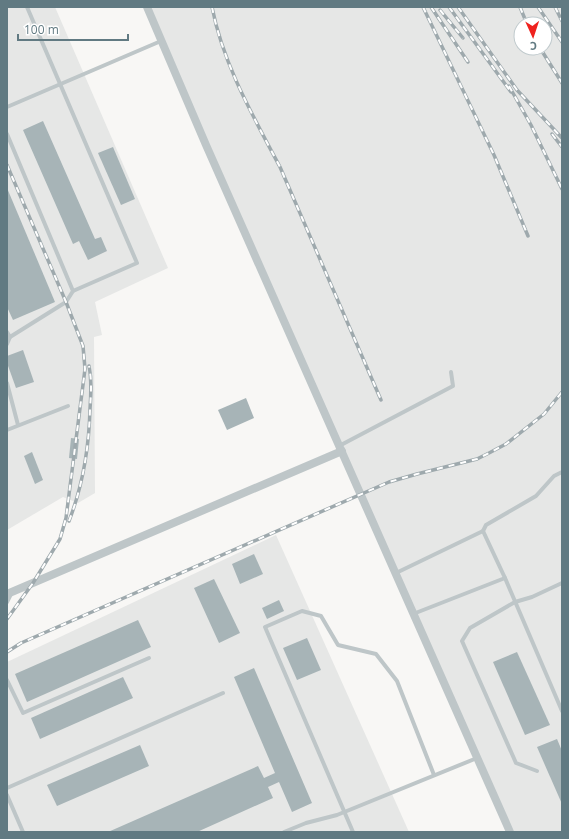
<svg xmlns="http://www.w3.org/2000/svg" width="569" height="839" viewBox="0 0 569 839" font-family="'Open Sans',sans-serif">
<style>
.built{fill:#e6e7e6;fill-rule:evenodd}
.building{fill:#a7b4b7}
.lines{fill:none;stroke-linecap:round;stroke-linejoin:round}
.lane{stroke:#bec6c8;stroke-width:4}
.street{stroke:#bec6c8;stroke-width:8}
.rail-casing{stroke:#9ea9ad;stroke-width:3.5}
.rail{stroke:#fff;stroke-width:2;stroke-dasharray:6;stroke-linecap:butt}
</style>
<rect width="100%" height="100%" fill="#f8f7f5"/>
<g class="built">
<polygon points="7,7 55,7 168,268 95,302 102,335 94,337 95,493 78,503 63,497 7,530"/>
<path d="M 147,7 L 562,7 L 562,832 L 511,832 ZM 521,24 L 545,24 L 545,48 L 521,48 Z"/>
<polygon points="276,535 409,832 7,832 7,662"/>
</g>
<g class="building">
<polygon points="43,121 95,239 101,237 107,251 88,260 79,241 73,244 23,130"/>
<polygon points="113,147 135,199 121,205 98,153"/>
<polygon points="7,188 55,302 13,320 7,307"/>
<polygon points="23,350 34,382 16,388 7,363 7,356"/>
<polygon points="246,398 254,418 227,430 218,410"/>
<polygon points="71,438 79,439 77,459 69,458"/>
<polygon points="32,452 43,480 35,484 24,456"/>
<polygon points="254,554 263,574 240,584 232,564"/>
<polygon points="214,579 240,633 219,643 194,588"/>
<polygon points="279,600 284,611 267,619 262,608"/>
<polygon points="138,620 151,647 27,702 15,674"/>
<polygon points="307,638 321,670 297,680 283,648"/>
<polygon points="517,652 550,725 525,735 493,662"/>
<polygon points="254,668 312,803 292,812 279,782 268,787 273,798 197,832 108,832 258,766 264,778 275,773 234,677"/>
<polygon points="123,677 133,698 40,739 31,718"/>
<polygon points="557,739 562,751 562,804 537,747"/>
<polygon points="140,745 149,766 57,806 47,785"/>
</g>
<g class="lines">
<g class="lane">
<polyline points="27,7 137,263 73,291"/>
<polyline points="7,107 161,41"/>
<polyline points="7,134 73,291 66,302 10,337 7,332"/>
<polyline points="7,344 10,337"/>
<polyline points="7,383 18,425"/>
<polyline points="7,430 68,406"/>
<polyline points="339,446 453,386 451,372"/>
<polyline points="483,531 486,525 536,496 554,476 562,472"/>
<polyline points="396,573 483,531 505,578 413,614"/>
<polyline points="505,578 562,711"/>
<polyline points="7,602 11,594"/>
<polyline points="7,680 23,713 149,658"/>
<polyline points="537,771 516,763 462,641 470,628 515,602 532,597 562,583"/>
<polyline points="7,788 223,693"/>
<polyline points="7,795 23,832"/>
<polyline points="284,832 306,823 337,815 477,758"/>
<polyline points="353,832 265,627 302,611 321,616 338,645 376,654 397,681 434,775"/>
</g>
<g class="street">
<polyline points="147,7 206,145 510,832"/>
<polyline points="7,594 342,451"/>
</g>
<g class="rail-casing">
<g id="rail">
<path d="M 212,7 C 223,64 253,116 280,167 L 381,400"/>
<polyline points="423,7 494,155 528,236"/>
<polyline points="431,7 468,62"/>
<polyline points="449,7 511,92"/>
<polyline points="458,7 517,90 562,138"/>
<polyline points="520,7 527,24"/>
<polyline points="538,7 562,42"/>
<polyline points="555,7 562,21"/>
<polyline points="440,10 463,38"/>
<polyline points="540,48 562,83"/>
<polyline points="509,86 531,125 562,189"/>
<polyline points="552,134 562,147"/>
<polyline points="7,165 66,302 83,346 85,369 66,518 60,539 33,583 7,619"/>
<path d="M 69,521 C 83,485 89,447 90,409 C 91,394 92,380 89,366"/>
<polyline points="7,652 21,643 389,482 417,474 477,459 489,453 506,444 544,414 562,392"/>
</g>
</g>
<use href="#rail" class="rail"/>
</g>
<rect width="569" height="839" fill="none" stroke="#617a82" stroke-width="16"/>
<g transform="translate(533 36) rotate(177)"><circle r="19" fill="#ffffff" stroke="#c0cacd"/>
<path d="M0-3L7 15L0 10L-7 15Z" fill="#ef221e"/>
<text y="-6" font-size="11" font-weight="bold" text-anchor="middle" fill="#617a82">С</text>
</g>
<path d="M18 34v6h110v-6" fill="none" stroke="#617a82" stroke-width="2"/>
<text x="24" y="34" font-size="12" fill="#617a82" stroke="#ffffff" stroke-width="3" paint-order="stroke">100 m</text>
</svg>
